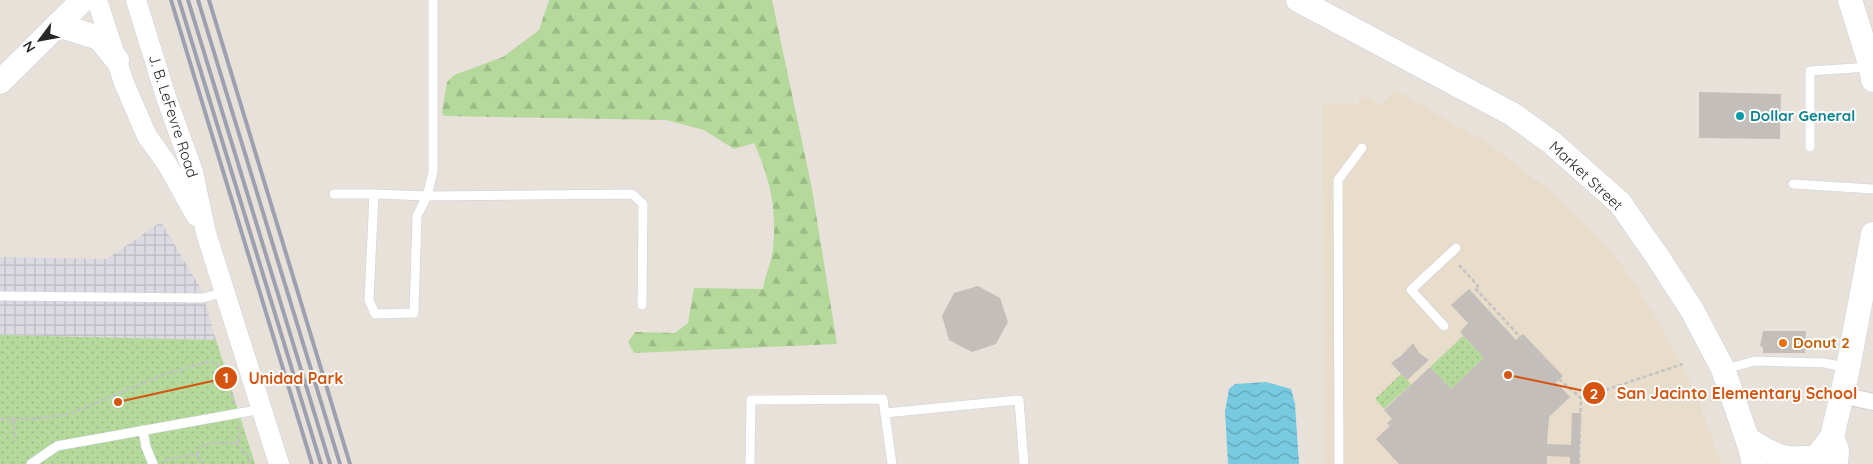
<svg xmlns="http://www.w3.org/2000/svg" width="1873" height="464" viewBox="0 0 1873 464" font-family="Quicksand,sans-serif">
<style>
.industrial{fill:url(#industrial-grid)}
.education{fill:#e8dcca}
.grass{fill:url(#grass-dots)}
.forest{fill:url(#forest-firs)}
.water{fill:url(#water-waves)}
.building{fill:#c3beb9}
.lines{fill:none;stroke-linecap:round;stroke-linejoin:round}
.service-casing{stroke:#ccd0da;stroke-width:10}
.minor-casing{stroke:#ccd0da;stroke-width:18}
.tertiary-casing{stroke:#ccd0da;stroke-width:21}
.secondary-casing{stroke:#ccd0da;stroke-width:25}
.path{stroke:#c3c3c3;stroke-width:2.5;stroke-dasharray:4 2.5;stroke-linecap:butt}
.service{stroke:#fff;stroke-width:9}
.minor{stroke:#fff;stroke-width:16}
.tertiary{stroke:#fff;stroke-width:20}
.secondary{stroke:#fff;stroke-width:24}
.rail{stroke:#9da1af;stroke-width:4}
.culture-dot{fill:#0f9aa8;stroke:#fff;stroke-width:2}
.food-dot{fill:#e8710a;stroke:#fff;stroke-width:2}
.labels{text-anchor:middle;stroke-width:4;stroke-linejoin:round;paint-order:stroke}
.street-label{font-size:15px;fill:#272727;stroke:#fff}
.culture-label{font-size:15px;font-weight:bold;fill:#0d838f;stroke:#fff;text-anchor:start}
.food-label{font-size:15px;font-weight:bold;fill:#c56008;stroke:#fff;text-anchor:start}
.leader{fill:none;stroke:#d5540f;stroke-width:2}
.callout-dot{fill:#d5540f;stroke:#fff;stroke-width:2}
.mark-label{font-size:15px;text-anchor:middle;font-weight:bold;fill:#fff}
.callout-label{font-size:16px;text-anchor:middle;font-weight:bold;fill:#d5540f;stroke:#fff;stroke-width:4;stroke-linejoin:round;paint-order:stroke}
</style>
<defs>
<pattern id="industrial-grid" width="8" height="8" patternUnits="userSpaceOnUse" patternTransform="scale(1.25)"><rect width="8" height="8" fill="#dbdae1"/><path d="M0 4h8M4 0v8" fill="none" stroke="#bcbbc1"/></pattern>
<pattern id="grass-dots" width="8" height="8" patternUnits="userSpaceOnUse" patternTransform="scale(1.25)"><rect width="8" height="8" fill="#b4d99b"/><path d="M2 2h.1M6 6h.1" fill="none" stroke="#9bba86" stroke-width="1.8" stroke-linecap="round"/></pattern>
<pattern id="forest-firs" width="22" height="20" patternUnits="userSpaceOnUse" patternTransform="scale(1.25)"><rect width="22" height="20" fill="#b4d99b"/><path d="M5 1l3.5 6h-7zM16 11l3.5 6h-7z" fill="#9bba86"/></pattern>
<pattern id="water-waves" width="16" height="10" patternUnits="userSpaceOnUse" patternTransform="scale(1.25)"><rect width="16" height="10" fill="#77cadf"/><path d="M0 5q4-4 8 0t8 0" fill="none" stroke="#62a4b5"/></pattern>
</defs>
<rect width="100%" height="100%" fill="#e8e1d9"/>
<polygon class="industrial" points="161,222 201,289 216,340 0,335 0,257 107,259"/>
<polygon class="education" points="1394,89 1495,148 1556,196 1602,241 1625,269 1656,318 1683,367 1698,399 1721,464 1324,464 1323,104 1359,104 1359,97 1369,97 1382,105"/>
<g class="grass">
<polygon points="0,335 216,340 255,464 0,464"/>
<polygon points="1463,336 1484,358 1451,389 1430,367"/>
<polygon points="1401,374 1411,384 1384,409 1375,399"/>
</g>
<path class="forest" d="M 549,0 L 772,0 L 812,189 L 837,344 L 634,353 L 628,342 L 635,332 L 675,333 L 688,323 L 694,288 L 763,289 C 765,275 772,261 773,248 C 777,208 770,179 754,143 L 734,149 L 704,130 L 666,120 L 444,116 L 442,112 L 447,82 L 454,75 L 503,57 L 539,30 Z"/>
<polygon class="water" points="1266,382 1291,389 1295,404 1299,464 1228,464 1225,411 1229,389 1235,384"/>
<g class="building">
<polygon points="1699,92 1781,94 1780,139 1699,138"/>
<polygon points="978,286 1000,298 1008,322 996,344 972,352 949,340 942,316 954,293"/>
<polygon points="1469,289 1516,340 1523,334 1563,376 1556,382 1570,397 1549,417 1547,444 1571,445 1572,413 1581,413 1579,464 1570,464 1570,457 1547,456 1547,464 1399,464 1376,439 1390,426 1387,423 1392,419 1384,410 1430,367 1451,389 1484,358 1460,332 1468,323 1451,305"/>
<polygon points="1763,331 1806,331 1805,353 1763,353 1763,347 1760,346"/>
<polygon points="1413,343 1419,353 1429,360 1407,380 1391,363 1402,355"/>
</g>
<g class="lines">
<g class="service-casing">
<g id="service">
<polyline points="1810,147 1810,71 1869,67"/>
<polyline points="1793,184 1873,189"/>
<polyline points="334,194 374,194 369,300 375,314 414,313 417,216 427,196 433,172 433,0"/>
<polyline points="374,194 427,196 632,194 643,204 642,305"/>
<polyline points="0,296 203,298 225,292"/>
<polyline points="1444,326 1411,290 1456,248"/>
<polyline points="1725,369 1755,361 1825,363 1848,368"/>
<polyline points="885,413 1019,400 1024,464"/>
<polyline points="143,430 146,447 153,464"/>
<polyline points="31,464 57,446 262,409"/>
<polyline points="750,464 751,400 883,399 892,464"/>
<polyline points="1339,464 1338,180 1362,148"/>
</g>
</g>
<g class="minor-casing">
<polyline id="minor" points="1842,395 1873,402"/>
</g>
<g class="tertiary-casing">
<g id="tertiary">
<polyline points="97,0 124,83 147,136 167,164 196,216"/>
<polyline points="136,0 166,97 193,172 206,233 279,464"/>
</g>
</g>
<g class="secondary-casing">
<g id="secondary">
<polyline points="1298,0 1512,114 1551,142 1620,203 1657,256 1692,310 1723,369 1750,447 1754,464"/>
<polyline points="1850,0 1871,67 1873,80"/>
<polyline points="58,25 99,38 117,60"/>
<polyline points="0,82 83,0"/>
<polyline points="1832,437 1837,450 1836,464"/>
<path d="M 1748,439 C 1776,457 1784,461 1817,457"/>
<polyline points="1809,464 1817,457 1832,437 1848,368 1873,234"/>
</g>
</g>
<g class="path">
<polyline points="1459,265 1478,286 1475,288 1560,380 1581,398"/>
<polyline points="1581,398 1683,364"/>
<polyline points="0,419 35,419 70,414 160,376 206,362 217,364 223,372 235,404"/>
<polyline points="13,420 16,442"/>
<polyline points="236,443 245,452 251,464"/>
<polyline points="197,454 202,446 212,443 236,443 240,439 239,423"/>
<polyline points="164,460 197,454 203,464"/>
<polyline points="1579,464 1581,398"/>
</g>
<use href="#service" class="service"/>
<use href="#minor" class="minor"/>
<use href="#tertiary" class="tertiary"/>
<use href="#secondary" class="secondary"/>
<g class="rail">
<polyline points="171,0 312,464"/>
<polyline points="179,0 321,464"/>
<polyline points="188,0 330,464"/>
<polyline points="198,0 340,464"/>
<polyline points="209,0 350,464"/>
</g>
</g>
<circle class="culture-dot" cx="1740" cy="116" r="5"/>
<circle class="food-dot" cx="1783" cy="343" r="5"/>
<g class="labels">
<g class="street-label">
<text transform="translate(173 116) rotate(72)" y="5">J. B. LeFevre Road</text>
<text transform="translate(1586 176) rotate(43)" y="5">Market Street</text>
</g>
<g class="culture-label">
<text x="1750" y="121">Dollar General</text>
</g>
<g class="food-label">
<text x="1793" y="348">Donut 2</text>
</g>
</g>
<path class="leader" d="M118 402L226 378M1508 375L1594 393"/>
<g class="callout-dot">
<circle cx="118" cy="402" r="5"/>
<circle cx="1508" cy="375" r="5"/>
<circle cx="226" cy="378" r="12"/>
<circle cx="1594" cy="393" r="12"/>
</g>
<g class="mark-label">
<text x="226" y="383">1</text>
<text x="1594" y="399">2</text>
</g>
<g class="callout-label">
<text x="296" y="384">Unidad Park</text>
<text x="1737" y="399">San Jacinto Elementary School</text>
</g>
<g transform="translate(40 40) rotate(238)" stroke="#ffffff" stroke-width="4" paint-order="stroke">
<path d="M0-4L9 19L0 12L-9 19Z" fill="#272727"/>
<text y="-8" font-size="14" font-weight="bold" text-anchor="middle" fill="#272727">N</text>
</g>
</svg>
